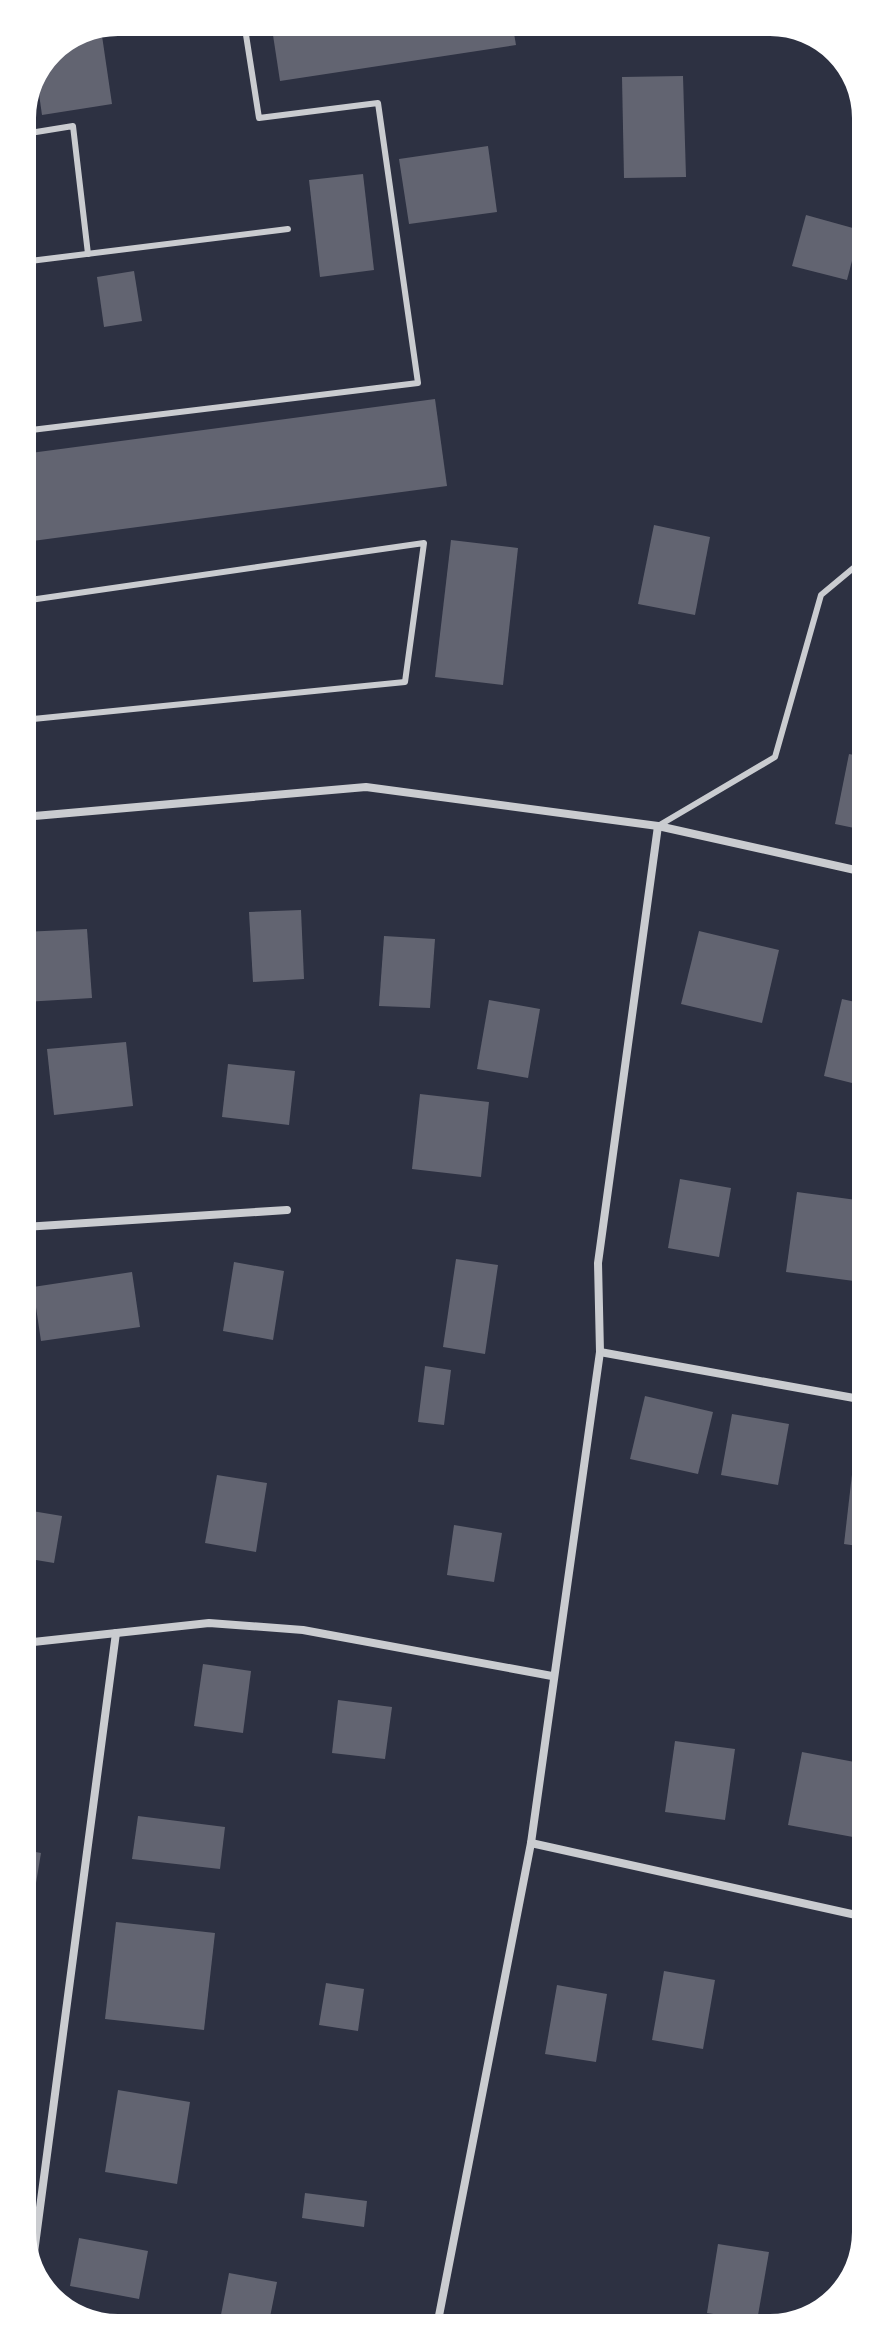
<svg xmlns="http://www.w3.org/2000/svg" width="888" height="2350" viewBox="0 0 888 2350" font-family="Merriweather,serif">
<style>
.building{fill:#626471}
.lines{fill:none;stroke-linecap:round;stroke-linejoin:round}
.service{stroke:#caccd0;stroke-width:6}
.minor{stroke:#caccd0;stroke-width:8}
</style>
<rect width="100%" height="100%" fill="#2d3142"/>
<g class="building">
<polygon points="271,22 512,22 516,45 280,81"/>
<polygon points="101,29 112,104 42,115 37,80 50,50"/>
<polygon points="683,76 686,177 624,178 622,77"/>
<polygon points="488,146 497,212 409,224 399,159"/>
<polygon points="363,174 374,270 320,277 309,180"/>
<polygon points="806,215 860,230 847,280 792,266"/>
<polygon points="134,271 142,321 104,327 97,277"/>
<polygon points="435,399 447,486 25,542 23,454"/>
<polygon points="654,525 710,537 695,615 638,604"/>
<polygon points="451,540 518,548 503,685 435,677"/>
<polygon points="849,754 864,757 864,830 835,824"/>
<polygon points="301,910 304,979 253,982 249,912"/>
<polygon points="87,929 92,998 24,1002 23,932"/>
<polygon points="699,931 779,950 762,1023 681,1004"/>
<polygon points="384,936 435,939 430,1008 379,1006"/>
<polygon points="842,999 864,1004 864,1086 824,1076"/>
<polygon points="489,1000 540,1009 528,1078 477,1069"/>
<polygon points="126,1042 133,1106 54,1115 47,1049"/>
<polygon points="228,1064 295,1071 289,1125 222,1117"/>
<polygon points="420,1094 489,1102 481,1177 412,1169"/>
<polygon points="680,1179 731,1188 719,1257 668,1248"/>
<polygon points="797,1192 864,1201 854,1281 786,1272"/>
<polygon points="456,1259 498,1265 485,1354 443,1347"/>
<polygon points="234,1262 284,1271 273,1340 223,1331"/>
<polygon points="132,1272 140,1327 41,1341 33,1287"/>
<polygon points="425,1366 451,1370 444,1425 418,1422"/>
<polygon points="645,1396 713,1412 698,1474 630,1459"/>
<polygon points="732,1414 789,1424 778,1485 721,1475"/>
<polygon points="854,1457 865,1458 865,1547 844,1544"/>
<polygon points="217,1475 267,1483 256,1552 205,1543"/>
<polygon points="26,1510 62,1516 54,1563 24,1558"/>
<polygon points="454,1525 502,1533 494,1582 447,1575"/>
<polygon points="203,1664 251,1671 243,1733 194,1726"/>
<polygon points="338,1700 392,1707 385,1759 332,1753"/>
<polygon points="675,1741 735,1749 725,1820 665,1812"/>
<polygon points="802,1752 865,1764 853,1837 788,1825"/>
<polygon points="138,1816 225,1827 220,1869 132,1859"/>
<polygon points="25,1850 41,1853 30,1919 25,1918"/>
<polygon points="116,1922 215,1933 204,2030 105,2019"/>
<polygon points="664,1971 715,1980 703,2049 652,2040"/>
<polygon points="326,1983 364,1989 358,2031 319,2025"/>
<polygon points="557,1985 607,1994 596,2062 545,2054"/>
<polygon points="118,2090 190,2102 177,2184 105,2172"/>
<polygon points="305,2193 367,2201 364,2227 302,2218"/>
<polygon points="79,2238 148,2251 139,2299 70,2286"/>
<polygon points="718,2244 769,2252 757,2321 707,2313"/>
<polygon points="229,2273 277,2282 268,2327 220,2320"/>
</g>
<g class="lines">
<g class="service">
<polyline points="26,104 30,133 73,126 88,254"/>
<polyline points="22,262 288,229"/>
<polyline points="23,431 418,383 378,103 259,118 244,22"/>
<polyline points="23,601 424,543 405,682 23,720"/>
<polyline points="23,657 27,719"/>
<polyline points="658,826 775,757 821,595 863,560"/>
</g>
<g class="minor">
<polyline points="23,817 366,787 658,826 864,872"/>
<polyline points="24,1227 287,1210"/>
<polyline points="600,1352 865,1400"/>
<polyline points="24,1643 209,1623 303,1630 552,1676"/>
<polyline points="531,1843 865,1917"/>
<polyline points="32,2268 116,1633"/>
<polyline points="437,2326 531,1843 600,1352 598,1263 658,826"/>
</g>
</g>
<path d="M0 0H888V2350H0ZM118 36H770A82 82 0 0 1 852 118V2232A82 82 0 0 1 770 2314H118A82 82 0 0 1 36 2232V118A82 82 0 0 1 118 36Z" fill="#fff" fill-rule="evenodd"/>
</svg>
